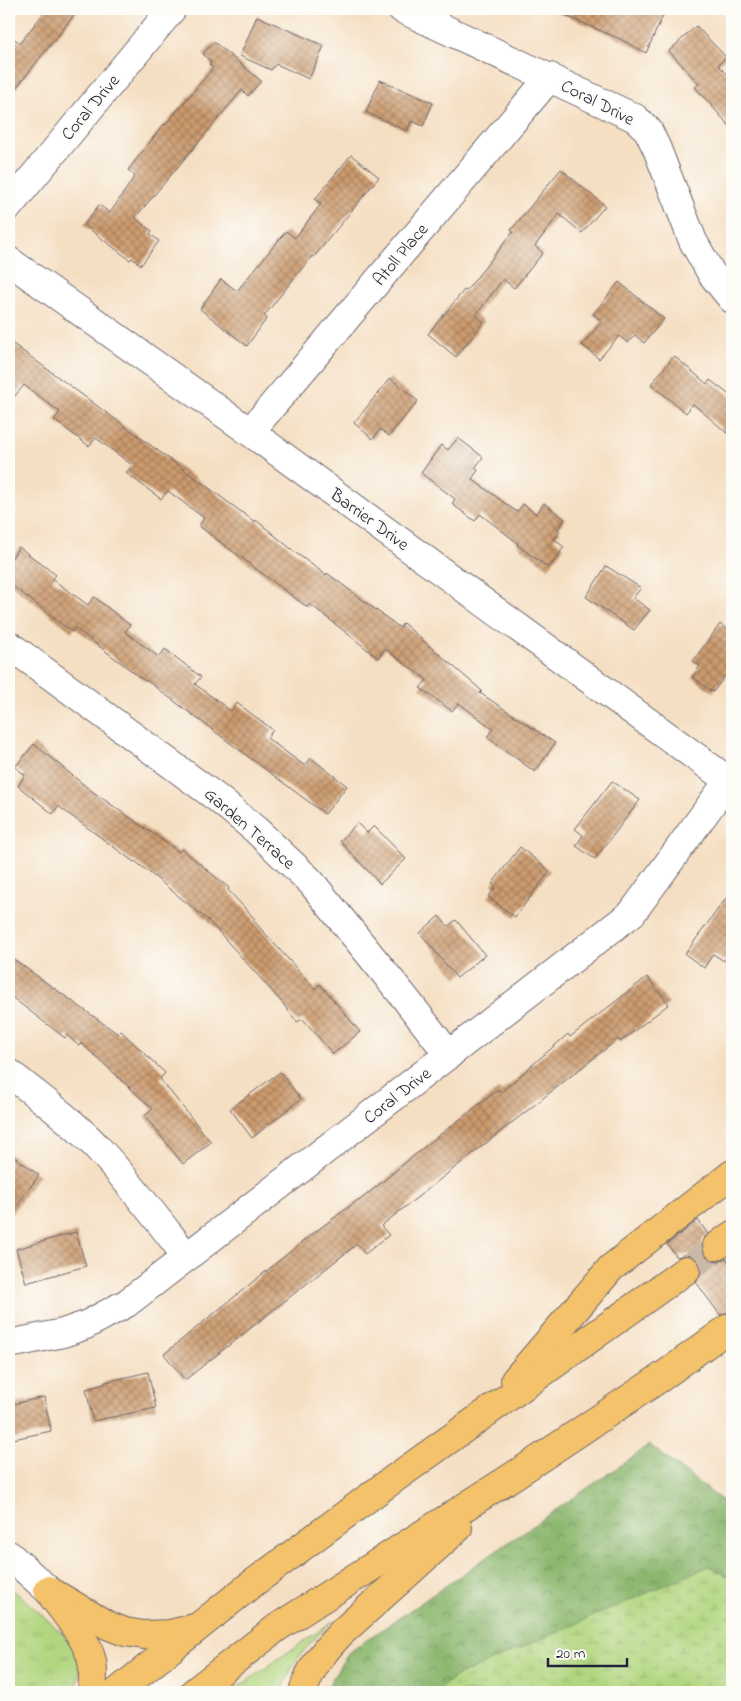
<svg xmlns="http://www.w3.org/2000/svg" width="741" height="1701" viewBox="0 0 741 1701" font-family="'Indie Flower',sans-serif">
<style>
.grass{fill:url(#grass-tufts);stroke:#6a7c5d}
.forest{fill:url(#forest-crowns);stroke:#576c54}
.wetland{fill:url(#wetland-marsh);stroke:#6a7c5d}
.building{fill:url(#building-cross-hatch)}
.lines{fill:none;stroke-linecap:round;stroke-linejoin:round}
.motorway-tunnel{stroke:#cbb9a8;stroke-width:28;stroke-dasharray:28 14;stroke-linecap:butt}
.minor-casing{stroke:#6c646b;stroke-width:30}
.motorway-casing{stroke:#6c646b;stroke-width:30}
.minor{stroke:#fff;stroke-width:28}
.motorway{stroke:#f3c26a;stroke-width:28}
.labels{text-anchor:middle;stroke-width:5;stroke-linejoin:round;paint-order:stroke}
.street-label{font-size:18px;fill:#22223b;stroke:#fdfcf7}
</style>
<defs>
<pattern id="grass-tufts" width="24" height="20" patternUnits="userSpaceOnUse" patternTransform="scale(1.25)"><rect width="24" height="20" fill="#b1d67f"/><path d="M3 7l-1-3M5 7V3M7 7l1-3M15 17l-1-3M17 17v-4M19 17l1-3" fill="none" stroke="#98b76f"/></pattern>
<pattern id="forest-crowns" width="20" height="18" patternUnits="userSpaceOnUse" patternTransform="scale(1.25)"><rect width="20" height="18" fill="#8cb76e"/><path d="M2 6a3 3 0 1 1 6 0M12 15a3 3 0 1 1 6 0" fill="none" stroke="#72945c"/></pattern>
<pattern id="wetland-marsh" width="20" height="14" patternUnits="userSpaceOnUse" patternTransform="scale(1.25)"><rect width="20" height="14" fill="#b1d67f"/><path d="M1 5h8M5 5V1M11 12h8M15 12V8" fill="none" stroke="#98b76f"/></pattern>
<pattern id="building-cross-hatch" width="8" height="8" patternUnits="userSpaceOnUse" patternTransform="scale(1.25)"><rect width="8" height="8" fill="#cc9b6e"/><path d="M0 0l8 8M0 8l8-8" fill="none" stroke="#a57e5c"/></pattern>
</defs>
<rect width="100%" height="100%" fill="#fdfcf7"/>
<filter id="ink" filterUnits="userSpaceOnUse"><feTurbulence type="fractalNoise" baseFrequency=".02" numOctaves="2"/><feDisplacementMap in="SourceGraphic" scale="10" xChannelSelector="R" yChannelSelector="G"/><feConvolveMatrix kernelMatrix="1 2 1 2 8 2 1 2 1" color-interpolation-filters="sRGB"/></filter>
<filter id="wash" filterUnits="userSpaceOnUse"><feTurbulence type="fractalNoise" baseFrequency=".0096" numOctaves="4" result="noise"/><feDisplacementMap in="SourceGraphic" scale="20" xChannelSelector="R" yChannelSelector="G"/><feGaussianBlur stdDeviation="1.12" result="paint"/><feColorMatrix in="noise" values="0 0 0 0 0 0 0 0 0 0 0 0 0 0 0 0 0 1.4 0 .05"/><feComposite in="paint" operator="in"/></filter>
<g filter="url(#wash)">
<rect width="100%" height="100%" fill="#f5dfc3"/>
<g class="grass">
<path d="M 9,1586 C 27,1603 64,1631 76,1651 C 83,1664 80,1680 73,1692 L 9,1692 Z"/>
<path d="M 333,1621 C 310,1642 291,1662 282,1692 L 231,1692 Z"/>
</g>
<polygon class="forest" points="650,1445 730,1507 732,1506 732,1579 709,1566 454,1677 436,1692 326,1692 328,1686 348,1653"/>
<polygon class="wetland" points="709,1566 732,1579 732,1692 436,1692 454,1677"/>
<g id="blocks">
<g class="building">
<polygon points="47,9 79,9 9,97 9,35 20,43"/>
<polygon points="550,9 666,9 646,53 620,39"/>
<polygon points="257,16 324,46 309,79 276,64 271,70 240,56"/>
<polygon points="696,26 726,57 718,65 732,79 732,129 695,87 699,84 669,51"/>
<polygon points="214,42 261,81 248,96 242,90 135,218 152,231 150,234 159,241 141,265 132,258 130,260 84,225 99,205 110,213 135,176 128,170 164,124 165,125 213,68 209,64 211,62 203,54"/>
<polygon points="380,80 433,103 423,126 412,121 407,131 366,112"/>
<polygon points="351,155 379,177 314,257 312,256 264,316 267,318 247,346 200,309 221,279 237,291 286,231 295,238 321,204 315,199"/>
<polygon points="561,169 605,206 582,233 559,214 535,246 543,253 514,288 503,279 476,315 484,322 456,357 428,334 464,290 466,291 513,232 511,230"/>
<polygon points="619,282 664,319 644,343 635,335 628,343 619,336 599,359 582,345 602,321 593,314"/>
<polygon points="9,341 255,522 256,520 296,553 326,575 327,573 400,628 403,623 482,691 480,693 555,743 535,772 487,737 493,729 459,703 452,711 420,688 427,680 385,649 378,658 310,604 307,607 199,526 204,518 168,491 161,499 126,473 132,465 96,438 89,446 54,420 60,412 24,385 9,403"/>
<polygon points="674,356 707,384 710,380 732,397 732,437 693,404 686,413 651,384"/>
<polygon points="390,378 418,401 389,436 380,429 373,439 354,423"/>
<polygon points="458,438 483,457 475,468 478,470 472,479 517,512 523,504 536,514 544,503 565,519 558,529 560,532 554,539 564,547 549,568 517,545 518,543 480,514 475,521 452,504 455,499 421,473 441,445 448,450"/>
<polygon points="19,547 56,575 52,579 88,605 94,597 130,625 125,632 159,657 165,649 201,677 195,684 231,711 237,703 273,730 267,738 305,766 311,758 347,786 325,814 146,680 145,681 75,628 72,632 9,583 9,562"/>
<polygon points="606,566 641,588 633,598 650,610 634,630 586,597"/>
<polygon points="720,624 732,633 732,667 713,692 692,677 700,666 693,661"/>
<polygon points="34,744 89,789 179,852 182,849 229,888 228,890 255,919 253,920 315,989 320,984 360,1032 333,1054 303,1019 297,1022 280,1000 208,920 135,861 134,862 58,806 53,814 18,786 25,775 15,767"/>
<polygon points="612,781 640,800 595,859 576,846 583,835 575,829"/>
<polygon points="357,823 367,833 374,826 406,859 380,884 340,841"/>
<polygon points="520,847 550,871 515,917 488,897 496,887 492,884"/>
<polygon points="732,890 732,950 724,961 713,954 704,968 685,954"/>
<polygon points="439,916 448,926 456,920 485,955 457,978 420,933"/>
<polygon points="9,956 118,1034 121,1031 165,1073 160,1079 211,1142 183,1164 145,1116 153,1109 81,1043 79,1046 67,1035 65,1038 9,995"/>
<polygon points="647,977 669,1004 620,1042 618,1039 381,1226 389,1235 365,1254 357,1244 185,1380 164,1354 307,1238 358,1200 359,1201 428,1144 499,1089 501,1092 568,1034 570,1037"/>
<polygon points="280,1072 301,1099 252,1138 230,1109"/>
<polygon points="9,1153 39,1175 9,1217"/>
<polygon points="698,1220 708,1234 703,1239 701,1247 705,1256 710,1260 718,1262 726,1258 732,1266 732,1312 728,1312 720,1315 696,1282 700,1276 702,1269 698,1261 692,1256 685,1254 677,1257 667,1244"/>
<polygon points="76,1232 86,1266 26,1283 16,1249"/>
<polygon points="148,1372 156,1408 93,1421 86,1389 105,1384 105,1382"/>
<polygon points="44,1397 51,1431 9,1440 9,1405"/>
</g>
</g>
</g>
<g filter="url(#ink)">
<use href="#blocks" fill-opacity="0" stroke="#6c646b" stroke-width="1"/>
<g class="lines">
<polyline class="motorway-tunnel" points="686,1270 717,1246"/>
<g class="minor-casing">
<g id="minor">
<polyline points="402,9 635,118 648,130 657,149 693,241 711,273 732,299"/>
<polyline points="9,206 172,9"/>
<polyline points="9,261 250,432 729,781"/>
<polyline points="250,432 550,77"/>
<polyline points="9,645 217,798 256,830 311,882 405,998 449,1055"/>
<path d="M 9,1073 C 39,1097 70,1119 97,1147 C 129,1182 158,1220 187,1257"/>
<polyline points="9,1344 63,1333 86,1325 127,1303 632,913 732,776"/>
<polyline points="9,1555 48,1590"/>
</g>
</g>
<g class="motorway-casing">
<g id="motorway">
<polyline points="717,1246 732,1235"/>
<polyline points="515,1380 611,1268 732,1174"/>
<polyline points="48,1590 107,1625 125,1632 144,1635 170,1634 194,1628"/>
<path d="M 53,1597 C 66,1615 87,1639 92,1661 C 94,1671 93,1682 92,1692"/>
<polyline points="117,1692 248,1587 391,1481 686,1270"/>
<polyline points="194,1692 278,1627 524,1469 663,1376 730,1327"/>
<path d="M 303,1692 C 309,1669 325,1650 341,1633 L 458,1528"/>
</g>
</g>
<use href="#minor" class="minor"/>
<use href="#motorway" class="motorway"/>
</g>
</g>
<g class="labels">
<g class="street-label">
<text transform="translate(598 102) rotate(27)" y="6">Coral Drive</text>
<text transform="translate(90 107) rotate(-50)" y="6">Coral Drive</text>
<text transform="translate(400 254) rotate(-50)" y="6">Atoll Place</text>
<text transform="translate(370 519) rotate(36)" y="6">Barrier Drive</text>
<text transform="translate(250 828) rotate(41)" y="6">Garden Terrace</text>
<text transform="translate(397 1095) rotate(-38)" y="6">Coral Drive</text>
</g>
</g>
<rect width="741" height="1701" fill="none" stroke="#fdfcf7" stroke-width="30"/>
<path d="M548 1658v8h79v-8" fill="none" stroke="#22223b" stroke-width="2.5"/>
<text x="556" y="1658" font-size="15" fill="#22223b" stroke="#fdfcf7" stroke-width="4" paint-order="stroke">20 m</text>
</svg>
